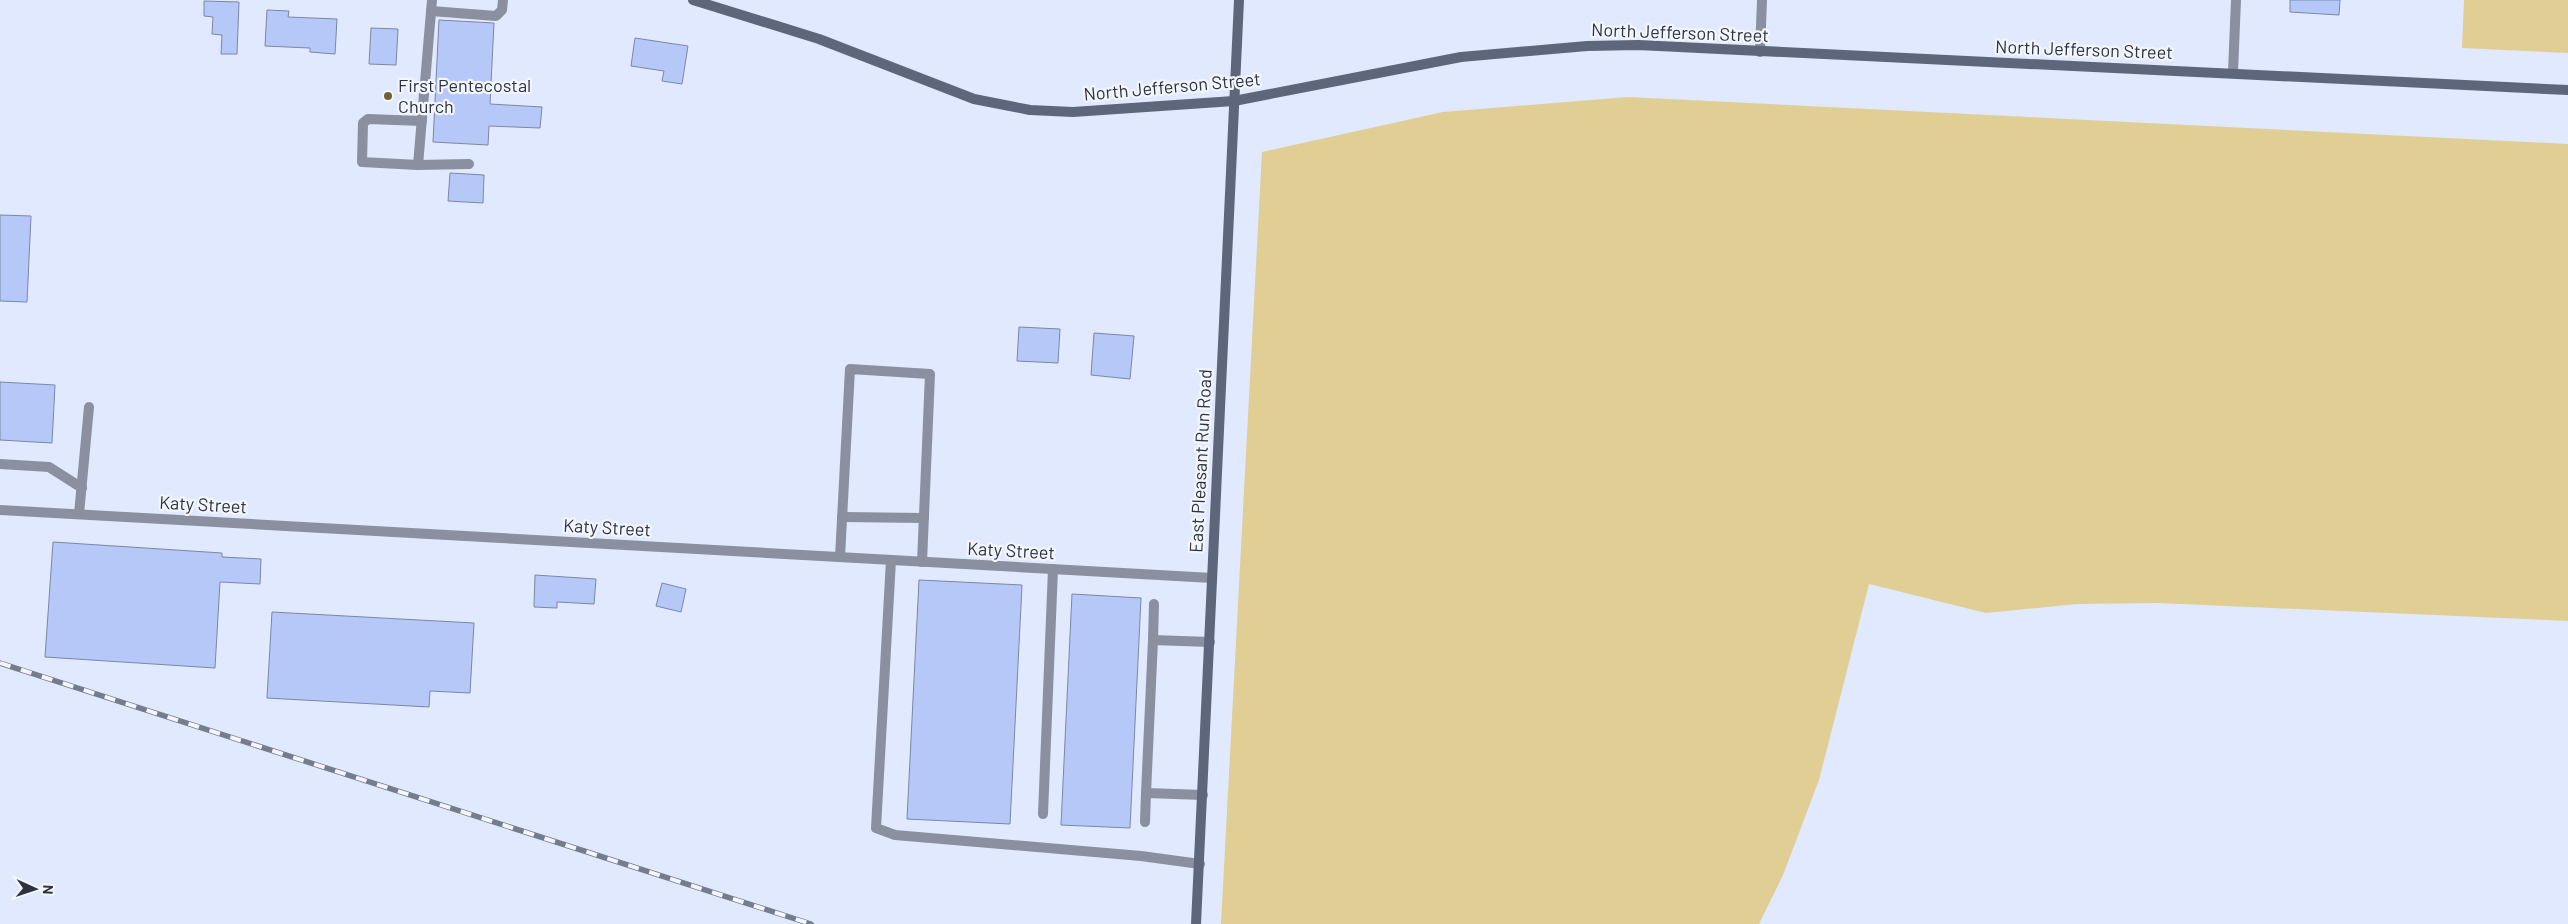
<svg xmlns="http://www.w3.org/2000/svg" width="2568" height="924" viewBox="0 0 2568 924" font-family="Barlow,sans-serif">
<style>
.green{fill:#e1ce94}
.building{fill:#b6c8f7;stroke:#7a87a6}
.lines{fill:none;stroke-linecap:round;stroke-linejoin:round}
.lane{stroke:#8a909f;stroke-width:10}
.street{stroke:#8a909f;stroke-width:10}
.secondary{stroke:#5e667b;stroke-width:10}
.rail-casing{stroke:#757c8c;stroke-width:5.5}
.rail{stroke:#f3f6fd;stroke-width:4;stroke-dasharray:11;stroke-linecap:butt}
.poi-dot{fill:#70612e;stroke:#f3f6fd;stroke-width:2}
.labels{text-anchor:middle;stroke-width:4.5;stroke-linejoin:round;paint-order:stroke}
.street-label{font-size:18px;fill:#2c323f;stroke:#f3f6fd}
.poi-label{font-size:18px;fill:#2c323f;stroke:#f3f6fd;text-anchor:start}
</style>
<rect width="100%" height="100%" fill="#e0e9fe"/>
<g class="green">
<polygon points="2464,0 2568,0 2568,53 2462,48"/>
<polygon points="1628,97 2568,144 2568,621 2158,603 2077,604 1986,613 1869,584 1819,780 1783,875 1759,924 1221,924 1262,152 1443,112"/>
</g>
<g class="building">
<polygon points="2290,0 2340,0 2339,15 2290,12"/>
<polygon points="204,1 239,2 237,54 221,54 222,35 212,34 213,17 204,16"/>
<polygon points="267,10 289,11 288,17 337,19 335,54 310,52 310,48 265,46"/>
<polygon points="439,20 494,23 490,104 542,107 540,128 489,126 488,145 433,142"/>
<polygon points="371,28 398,29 396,65 369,64"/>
<polygon points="635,38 688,46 682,84 662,81 664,71 631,66"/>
<polygon points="450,173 484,175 483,203 448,201"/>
<polygon points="0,215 31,216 27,302 0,301"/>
<polygon points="1019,327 1060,329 1058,363 1017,361"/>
<polygon points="1094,333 1134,336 1130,379 1091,375"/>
<polygon points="0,382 55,385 52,443 0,440"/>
<polygon points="53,542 222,553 222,557 261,559 260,584 220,582 215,668 45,657"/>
<polygon points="535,575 596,579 594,604 557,602 557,608 534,607"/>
<polygon points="919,580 1022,585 1010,824 907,819"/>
<polygon points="662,583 686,589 681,612 656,606"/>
<polygon points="1072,594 1141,598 1130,828 1061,825"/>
<polygon points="272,612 474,623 470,693 430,691 429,707 267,698"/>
</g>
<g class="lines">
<g class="lane">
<polyline points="432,0 418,165 469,164"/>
<polyline points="431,11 496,16 502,10 503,0"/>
<polyline points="418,165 362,162 363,123 368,119 422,121"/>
<polyline points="0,464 49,467 82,488"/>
<polyline points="79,514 89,407"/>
<polyline points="842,517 924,518"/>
<polyline points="840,557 850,369 930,374 922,562"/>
<polyline points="891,560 876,828 895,835 1141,856 1200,864"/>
<polyline points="1153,640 1154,604"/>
<polyline points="1203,795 1146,793 1153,640 1210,642"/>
<polyline points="1043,814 1053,569"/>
<polyline points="1145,822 1146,793"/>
</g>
<g class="street">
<polyline points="1760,52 1762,0"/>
<polyline points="2233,72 2236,0"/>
<polyline points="0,510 1212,578"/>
</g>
<g class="secondary">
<polyline points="693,0 819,39 974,99 1030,110 1073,112 1234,101 1461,57 1587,46 1638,45 2568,90"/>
<polyline points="1196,924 1239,0"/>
</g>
<g class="rail-casing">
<polyline id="rail" points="0,663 811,924"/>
</g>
<use href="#rail" class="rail"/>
</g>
<circle class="poi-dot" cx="388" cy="96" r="5"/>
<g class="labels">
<g class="street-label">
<text transform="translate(1680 33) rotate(2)" y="6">North Jefferson Street</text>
<text transform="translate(2084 50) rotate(2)" y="6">North Jefferson Street</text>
<text transform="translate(1172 87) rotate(-5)" y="6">North Jefferson Street</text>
<text transform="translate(1201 461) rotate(-87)" y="6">East Pleasant Run Road</text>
<text transform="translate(203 505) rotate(3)" y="6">Katy Street</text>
<text transform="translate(607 528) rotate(3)" y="6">Katy Street</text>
<text transform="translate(1011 551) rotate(3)" y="6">Katy Street</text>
</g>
<g class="poi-label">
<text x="398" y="92">First Pentecostal<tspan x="398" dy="21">Church</tspan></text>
</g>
</g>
<g transform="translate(35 889) rotate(93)" stroke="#f3f6fd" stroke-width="4" paint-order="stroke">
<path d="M0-4L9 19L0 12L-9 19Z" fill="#2c323f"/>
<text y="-8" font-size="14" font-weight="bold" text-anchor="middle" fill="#2c323f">N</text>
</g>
</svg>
